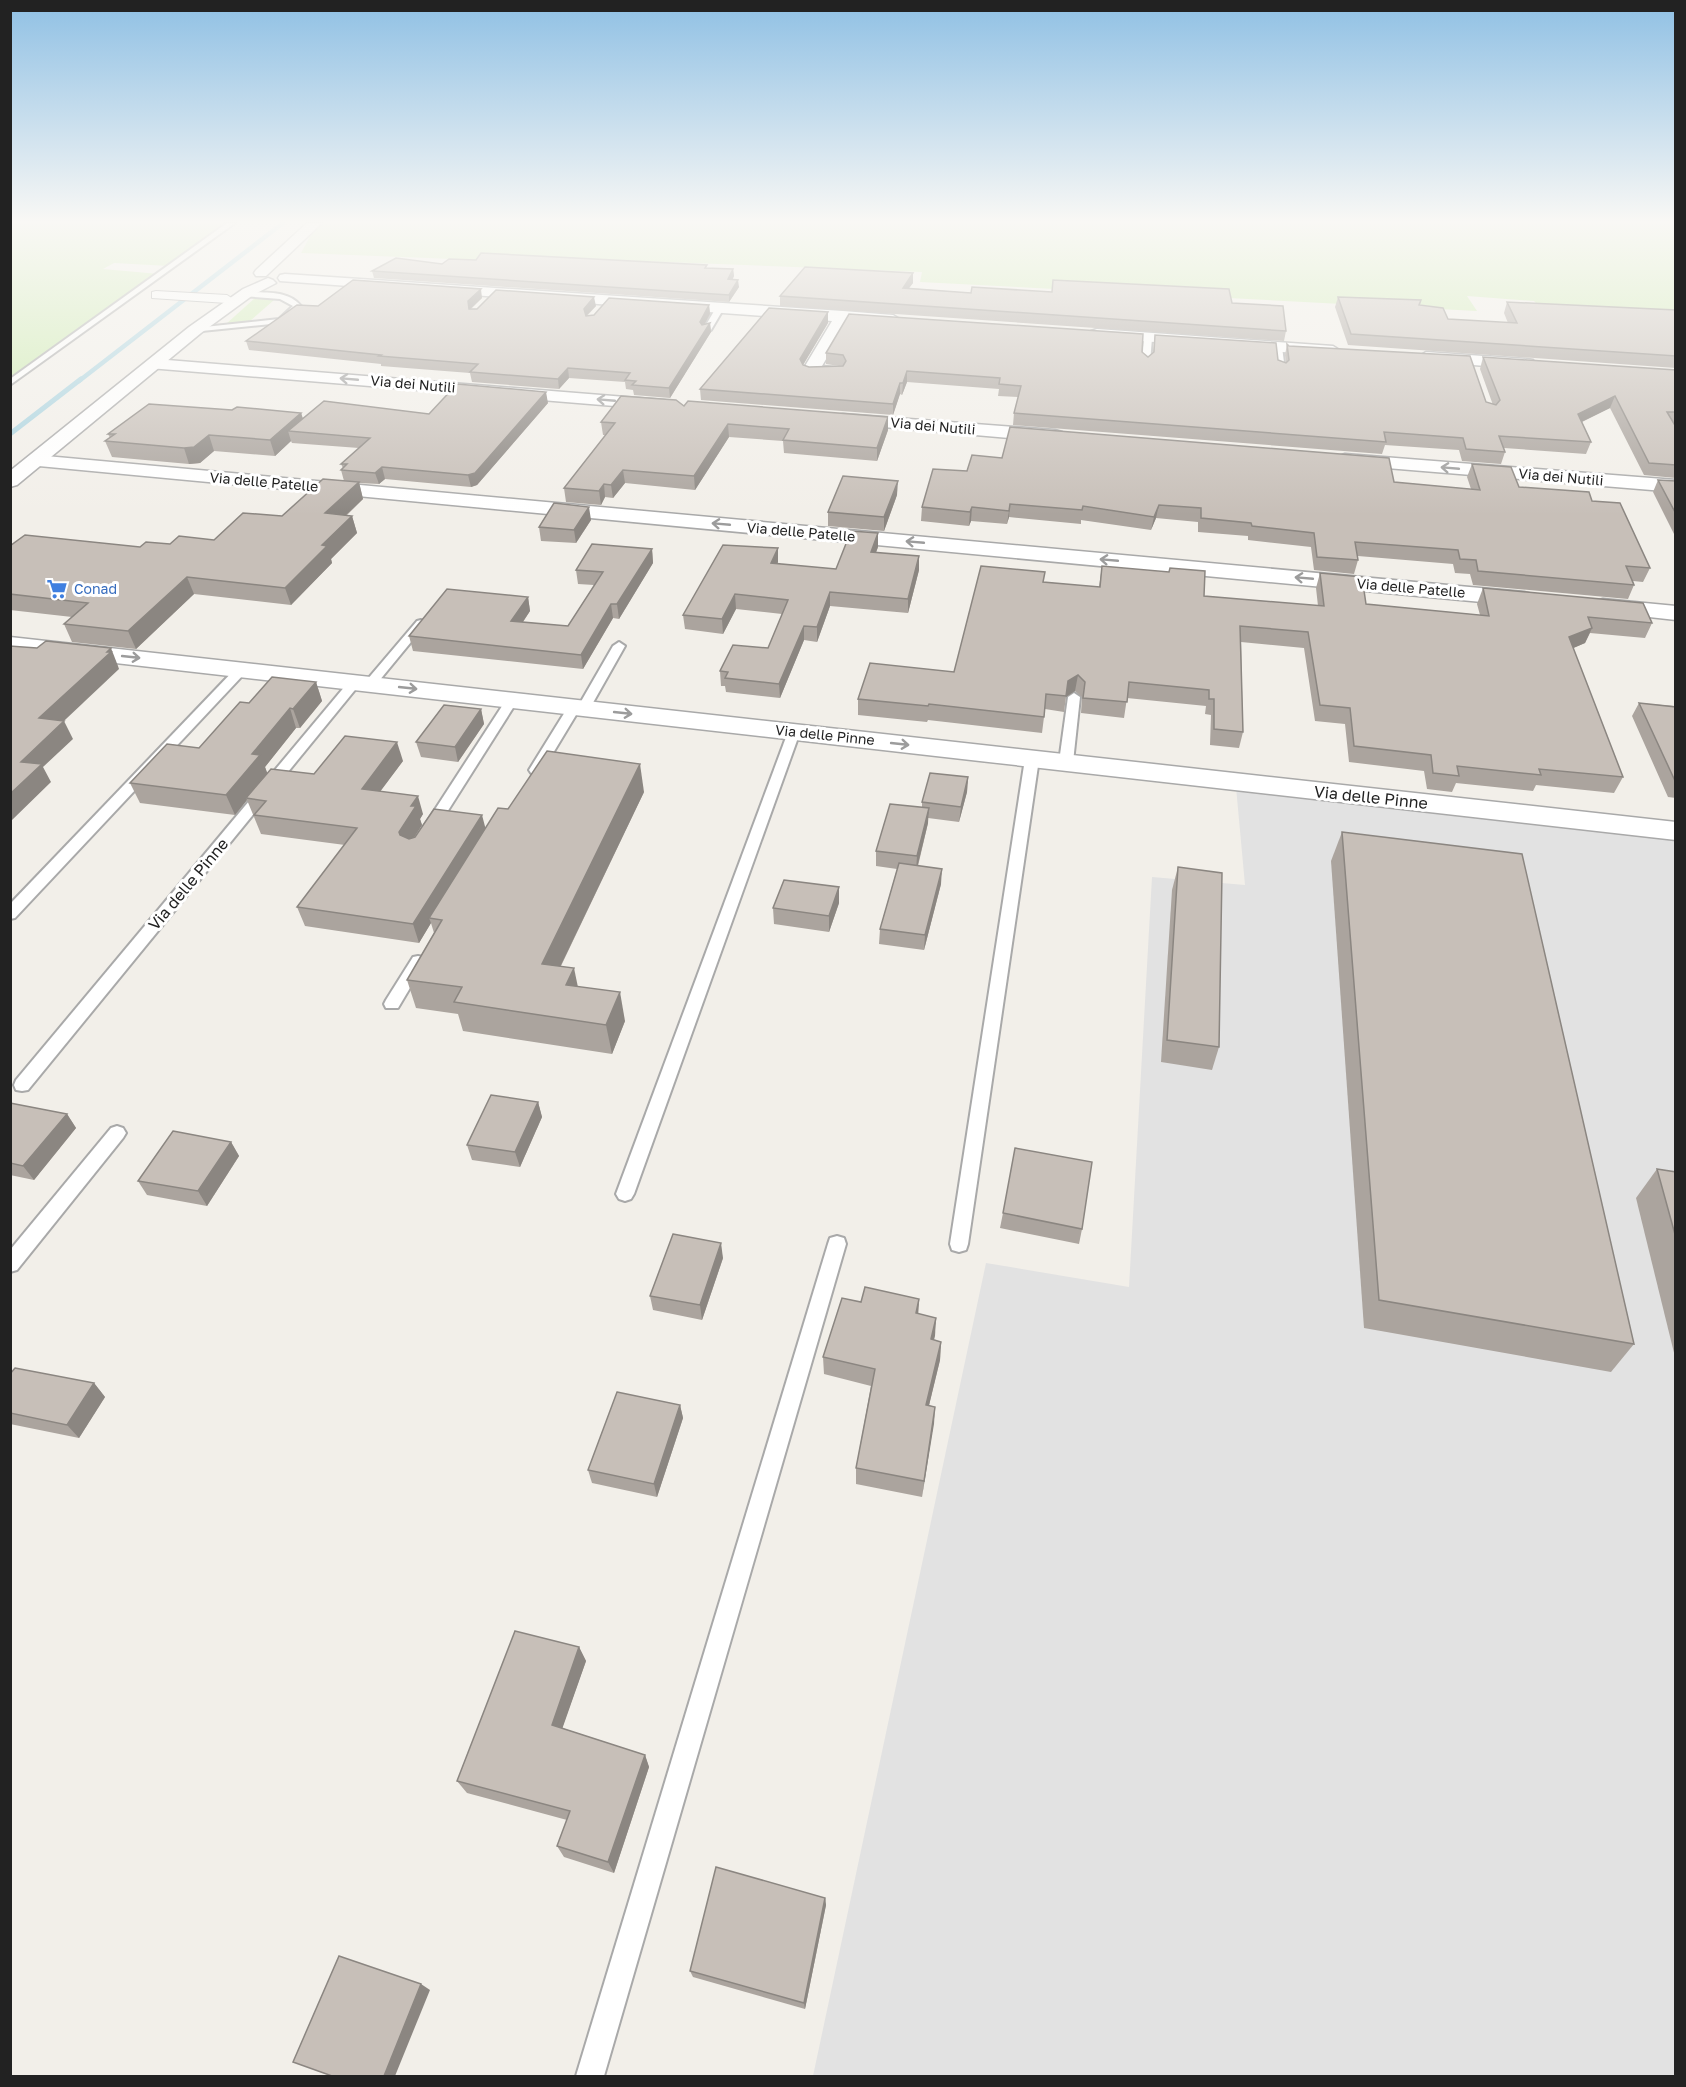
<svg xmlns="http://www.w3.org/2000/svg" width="1686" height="2087" viewBox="0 0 1686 2087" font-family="'Golos Text',sans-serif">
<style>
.grass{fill:#cdebb0}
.parking{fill:#e2e2e2}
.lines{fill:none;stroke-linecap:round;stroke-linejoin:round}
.stream-far1{stroke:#aad3df;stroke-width:4.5}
.stream{stroke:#aad3df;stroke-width:5}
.service-casing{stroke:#a9a9a9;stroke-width:4}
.pedestrian-casing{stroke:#a9a9a9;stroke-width:2}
.minor-casing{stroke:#a9a9a9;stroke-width:3}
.tertiary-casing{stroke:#a9a9a9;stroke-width:3}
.service{fill:#fff;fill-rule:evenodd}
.pedestrian{fill:#fff;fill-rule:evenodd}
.minor{fill:#fff;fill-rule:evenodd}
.tertiary{fill:#fff;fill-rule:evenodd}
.wall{fill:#aba49e}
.shaded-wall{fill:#8b8681}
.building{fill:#c7bfb8;stroke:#8b8681;stroke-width:1.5}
.oneway{stroke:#9c9c9c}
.labels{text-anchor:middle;stroke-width:6;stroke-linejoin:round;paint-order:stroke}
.far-street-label{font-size:14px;fill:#222;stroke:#fff}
.far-shop-label{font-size:14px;fill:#366cbe;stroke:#fff;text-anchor:start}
.street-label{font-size:16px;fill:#222;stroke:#fff}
</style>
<rect width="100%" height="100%" fill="#f2efe9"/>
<g class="grass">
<polygon points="11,223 229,223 169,266 114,263 103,269 159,274 11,380"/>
<polygon points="321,223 1675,223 1675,320 1546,313 1534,301 1467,296 1477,311 920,282 922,272 484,255 478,260 301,253 314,229"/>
<polygon points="255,298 274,300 249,322 226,324"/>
</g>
<polygon class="parking" points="1236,787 1676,838 1675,2076 813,2076 986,1263 1129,1287 1152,877 1245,885"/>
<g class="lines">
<polyline class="stream-far1" points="79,381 283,223"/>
<polyline class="stream" points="10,434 81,379"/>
<g class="service-casing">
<g id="service">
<polygon points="227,223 235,223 10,385 10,379"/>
<path d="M 246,292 C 265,293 288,290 301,306 L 281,323 L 192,332 L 192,328 L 195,328 L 279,319 L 293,306 L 280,299 L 243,296 L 242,294 Z"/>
<polygon points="720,306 724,308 711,330 704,332 703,330 717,306"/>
<polygon points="1148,336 1152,338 1150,363 1146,366 1142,363 1144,338"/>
<polygon points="1278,345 1282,347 1285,370 1281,373 1277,370 1274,347"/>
<polygon points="421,620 427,623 425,625 374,687 366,687 366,681 417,621"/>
<polygon points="619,642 625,646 590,708 584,712 579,710 541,773 531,773 529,770 568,707 574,703 579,705 613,646"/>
<polygon points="241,666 245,667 245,673 15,918 10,919 10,904 237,667"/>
<polygon points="355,678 359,679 359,685 28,1090 22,1091 16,1090 14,1085 16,1080 351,679"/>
<polygon points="1074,693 1080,697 1073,762 1066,766 1059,762 1068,697"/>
<polygon points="512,696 518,700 437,828 435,831 425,831 423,828 506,700"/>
<polygon points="794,728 800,732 634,1194 631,1199 625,1201 619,1199 616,1194 788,732"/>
<polygon points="1032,755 1039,759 968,1244 966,1250 959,1252 952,1250 950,1244 1025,759"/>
<polygon points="418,956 423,957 426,961 398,1008 386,1008 384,1004 386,1000 413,957"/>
<polygon points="117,1126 123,1128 126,1133 123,1138 17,1270 10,1272 10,1250 111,1128"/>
<polygon points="837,1236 844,1238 846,1244 604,2076 576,2076 828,1244 830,1238"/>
</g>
</g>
<g class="pedestrian-casing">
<polygon id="pedestrian" points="156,291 227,295 233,299 227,303 152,298 152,292"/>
</g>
<g class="minor-casing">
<g id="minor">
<path d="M 285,274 L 843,311 L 893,315 L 901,320 L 893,325 L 848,322 L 822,366 L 841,368 L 844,372 L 841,376 C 830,378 816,377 805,375 L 802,371 L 832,321 L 280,281 L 278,278 L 280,275 Z"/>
<polygon points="1097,329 1333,346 1341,351 1333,356 1091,337 1089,334 1091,331"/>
<polygon points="1426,352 1527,359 1533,360 1535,364 1533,368 1527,369 1420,361 1418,357"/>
<polygon points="155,359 663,400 669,401 672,405 669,409 663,410 149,368 147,364 149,360"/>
<polygon points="843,414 1055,430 1062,432 1064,436 1062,440 1055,442 837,423 834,419 837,415"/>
<polygon points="1345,454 1676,480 1676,492 1338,464 1335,460 1338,456"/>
<polygon points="35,455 1524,592 1532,594 1535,599 1532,604 1524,606 28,465 25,461 28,457"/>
<polygon points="1603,599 1676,606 1676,620 1595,611 1592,606 1595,601"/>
<polygon points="10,637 1676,822 1676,840 10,651"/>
</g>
</g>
<g class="tertiary-casing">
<g id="tertiary">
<polygon points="307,223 322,223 266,276 256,276 254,273 256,270"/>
<polygon points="268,278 273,280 276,283 253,295 201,333 17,485 10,487 10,471 189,327 243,289"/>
</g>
</g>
<use href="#service" class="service"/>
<use href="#pedestrian" class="pedestrian"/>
<use href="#minor" class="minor"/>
<use href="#tertiary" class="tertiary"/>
</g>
<g class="wall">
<polygon points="476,260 733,269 734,276 732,280 739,287 729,302 374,278 372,271"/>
<polygon points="913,273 913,283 909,288 971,293 1232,303 1286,331 1284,341 780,306 780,296"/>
<polygon points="1338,297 1421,300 1420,305 1448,319 1508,323 1504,313 1507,302 1676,310 1676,368 1348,345 1335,307"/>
<polygon points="482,298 471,309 596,306 587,316 709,305 710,314 704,325 710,323 711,332 670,398 634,395 633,390 626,389 625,382 569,378 559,389 472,382 470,373 381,366 381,364 249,350 246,341 318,306"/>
<polygon points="828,323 803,365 809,367 839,366 826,364 826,353 1142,352 1148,357 1153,353 1155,335 1278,360 1286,363 1285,355 1287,344 1289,346 1493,405 1480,369 1483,357 1676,370 1676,425 1674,425 1676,427 1676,478 1644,475 1610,408 1582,422 1591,442 1586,454 1504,448 1505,452 1501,464 1462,461 1459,450 1385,445 1382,454 1013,425 1014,413 1018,397 998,396 999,389 907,382 902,395 900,394 893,415 701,400 700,389"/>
<polygon points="548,403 477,485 471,487 385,479 379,484 359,483 363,499 346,516 352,516 357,533 331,559 332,563 291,605 194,594 136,649 72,642 64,624 72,617 10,610 10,546 140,547 214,540 282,516 344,481 341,470 343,468 341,464 359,448 292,443 291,441 275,456 214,451 200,463 189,464 112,457 105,441 110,438 108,434 232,410 301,413 303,419 429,414"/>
<polygon points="684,406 888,417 888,430 877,461 784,453 783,441 729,437 695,490 625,483 613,498 605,497 601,505 566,502 564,488 606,435 603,435 601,422"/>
<polygon points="1002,458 1394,482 1471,489 1467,477 1472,464 1519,487 1592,501 1650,568 1643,582 1633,581 1634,585 1628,599 1473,585 1470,574 1455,573 1453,564 1358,556 1358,560 1354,574 1314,570 1311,547 1248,540 1248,536 1198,532 1198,522 1156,518 1151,530 1081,520 1081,524 1009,517 1007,524 971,521 969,526 921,521 922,507 967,471"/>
<polygon points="1658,480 1676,481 1676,538 1653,492"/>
<polygon points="897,495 884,531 828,526 828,512"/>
<polygon points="591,520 576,543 541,541 539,527"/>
<polygon points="878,547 876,552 919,570 908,613 830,606 817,642 804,640 780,698 726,692 725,686 721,686 720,671 768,648 782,614 736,609 723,634 685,629 683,615 778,562 778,564 836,569"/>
<polygon points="652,549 653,563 619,619 613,618 583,669 413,651 409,636 528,597 530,611 523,622 568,626 594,585 578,584 576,570"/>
<polygon points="1102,566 1204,596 1318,606 1316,588 1320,573 1366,604 1480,615 1477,604 1483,588 1652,623 1645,638 1590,633 1585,643 1573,648 1623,777 1614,793 1536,785 1533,791 1456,783 1452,792 1427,789 1424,771 1349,762 1345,724 1315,721 1304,648 1241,642 1243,732 1239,748 1210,745 1211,715 1205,714 1206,706 1127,698 1124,718 1081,713 1082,697 1075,691 1066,697 1064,712 1045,709 1042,733 928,720 927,722 858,715 858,699 954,672 1043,582 1099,587"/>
<polygon points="316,682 322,701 300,728 296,728 265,767 267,773 314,774 403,761 380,791 423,814 420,819 422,825 414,838 486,828 508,809 644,792 561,966 578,987 625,1021 612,1054 463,1031 458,1014 416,1008 407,980 434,933 431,923 419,943 305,926 297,907 345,845 261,834 247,800 235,815 140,803 130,783 199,748 249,703"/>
<polygon points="1639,703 1674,706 1676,703 1676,798 1668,797 1632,716"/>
<polygon points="481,709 484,724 458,762 421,757 416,742"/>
<polygon points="968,777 967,792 959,822 928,818 928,823 918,866 941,884 924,950 879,944 880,929 897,869 876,866 876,851 922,807 922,802"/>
<polygon points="1342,832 1634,1344 1611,1372 1364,1328 1331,861"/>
<polygon points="1178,867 1219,1047 1212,1070 1161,1062 1172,890"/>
<polygon points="839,887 839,903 829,932 774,924 773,908"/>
<polygon points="538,1102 542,1117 520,1167 472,1160 467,1145"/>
<polygon points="10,1103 67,1114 76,1128 34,1180 10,1175"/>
<polygon points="231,1142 239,1156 207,1206 147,1195 138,1181"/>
<polygon points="1657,1169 1676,1172 1676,1361 1636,1198"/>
<polygon points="1003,1213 1082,1229 1079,1244 1000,1228"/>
<polygon points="723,1258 702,1320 653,1310 650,1296"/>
<polygon points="919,1299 918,1314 936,1318 934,1340 941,1342 940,1360 929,1405 935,1407 922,1497 856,1484 856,1468 871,1386 824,1374 823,1357 861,1302"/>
<polygon points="10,1374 94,1383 105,1397 79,1438 10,1424"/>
<polygon points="680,1405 683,1418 657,1497 592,1483 588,1470"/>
<polygon points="579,1647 586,1661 562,1728 645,1755 649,1767 614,1873 564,1857 557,1846 567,1820 467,1793 457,1781"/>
<polygon points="825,1898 826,1905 805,2009 693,1977 690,1971"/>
</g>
<g class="shaded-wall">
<polygon points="733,269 734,276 729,287 728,279"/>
<polygon points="913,273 913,283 902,297 903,288"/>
<polygon points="738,280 739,287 729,302 729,295"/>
<polygon points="481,289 482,298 469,310 468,301"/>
<polygon points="594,297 596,306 585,317 584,309"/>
<polygon points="709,305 710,314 701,331 700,322"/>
<polygon points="828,312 828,323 800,370 800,359"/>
<polygon points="710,323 711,332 670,398 669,388"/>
<polygon points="568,368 569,378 559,389 558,379"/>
<polygon points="907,371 907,382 902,395 903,383"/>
<polygon points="900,383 900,394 893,415 893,404"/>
<polygon points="546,392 548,403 477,485 471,487 468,475"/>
<polygon points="1615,396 1610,408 1573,426 1578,414"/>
<polygon points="301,413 306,428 288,431 291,441 275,456 270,440"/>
<polygon points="888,417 888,430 877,461 877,448"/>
<polygon points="728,424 729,437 695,490 694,476"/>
<polygon points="209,435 214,451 200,463 189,464 184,448"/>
<polygon points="382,467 385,479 379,484 375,473"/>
<polygon points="623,470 625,483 613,498 611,485"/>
<polygon points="898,481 897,495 884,531 884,517"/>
<polygon points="359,482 363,499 330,530 325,513"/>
<polygon points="604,484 605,497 601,505 599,491"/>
<polygon points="1010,504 1009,517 1007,524 1009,511"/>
<polygon points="1159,505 1156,518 1151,530 1154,517"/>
<polygon points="589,507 591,520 576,543 574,530"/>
<polygon points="972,507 971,521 969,526 970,512"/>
<polygon points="352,516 357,533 331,559 332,563 291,605 285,588 322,545"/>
<polygon points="878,533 878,547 871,566 871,552"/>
<polygon points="778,548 778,562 771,577 771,563"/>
<polygon points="652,549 653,563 619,619 617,604"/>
<polygon points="919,556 919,570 908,613 908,599"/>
<polygon points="187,577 194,594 136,649 128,631"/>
<polygon points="830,592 830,606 817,642 817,627"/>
<polygon points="735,594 736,609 723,634 722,619"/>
<polygon points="528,597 530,611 514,635 511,621"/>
<polygon points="611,604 613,618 583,669 581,655"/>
<polygon points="804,626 804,640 780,698 779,684"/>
<polygon points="1592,628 1585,643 1562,653 1569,637"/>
<polygon points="111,648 118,666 119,669 48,736 39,718"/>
<polygon points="1078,675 1075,691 1066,697 1068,681"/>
<polygon points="316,682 322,701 300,728 293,709"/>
<polygon points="290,708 296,728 265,767 268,775 246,798 247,800 235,815 226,795 252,754"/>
<polygon points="481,709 484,724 458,762 455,747"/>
<polygon points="64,721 73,739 43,767 51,782 11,821 10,794 21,762"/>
<polygon points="397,742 403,761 368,808 362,789"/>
<polygon points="640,764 644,792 548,992 542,964"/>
<polygon points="968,777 967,792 959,822 961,807"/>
<polygon points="418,796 423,814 420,819 422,825 405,851 399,832 411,806"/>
<polygon points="929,808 928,823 916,872 917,856"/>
<polygon points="482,815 487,834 429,918 431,923 419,943 413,924"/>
<polygon points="942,869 941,884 924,950 925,935"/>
<polygon points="839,887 839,903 829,932 829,916"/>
<polygon points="574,968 580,997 566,985"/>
<polygon points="620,992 625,1021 612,1054 606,1025"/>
<polygon points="538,1102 542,1117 520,1167 515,1152"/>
<polygon points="67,1114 76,1128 34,1180 23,1166"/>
<polygon points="231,1142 239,1156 207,1206 198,1191"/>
<polygon points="721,1243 723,1258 702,1320 700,1305"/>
<polygon points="919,1299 918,1317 916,1313"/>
<polygon points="936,1318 935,1336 929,1357 931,1339"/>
<polygon points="941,1342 940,1360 925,1422 926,1405"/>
<polygon points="94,1383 105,1397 79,1438 67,1425"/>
<polygon points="680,1405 683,1418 657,1497 654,1484"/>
<polygon points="935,1407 934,1424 922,1497 924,1481"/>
<polygon points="579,1647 586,1661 559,1738 552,1725"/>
<polygon points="645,1755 649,1767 614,1873 608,1862"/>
<polygon points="825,1898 826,1905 805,2009 804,2003"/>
<polygon points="421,1984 430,1990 395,2076 384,2076"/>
</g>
<g class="building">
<polygon points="481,253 707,265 705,268 733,269 728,279 738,280 729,295 372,271 396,258 442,264 449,259 476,260"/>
<polygon points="805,267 913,273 903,288 971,293 972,287 1052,292 1053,280 1229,289 1232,303 1283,306 1286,331 780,296"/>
<polygon points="353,280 481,289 468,301 469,309 477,309 496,290 594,297 584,309 586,316 594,315 609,298 709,305 700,322 702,325 710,323 669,388 632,385 636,381 625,380 630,373 568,368 558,379 470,372 478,364 379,356 381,355 246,341 297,305 318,306"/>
<polygon points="1338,297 1421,300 1419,305 1443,308 1448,319 1517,323 1507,302 1676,310 1676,356 1351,334"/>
<polygon points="769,308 828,312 800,359 803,365 809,367 843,366 846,361 843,355 826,353 849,314 1143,334 1142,352 1148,357 1154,352 1155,335 1276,343 1278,360 1286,363 1289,360 1287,344 1289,346 1470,356 1486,402 1496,405 1500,400 1483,357 1676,370 1676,412 1667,412 1676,427 1676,465 1649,463 1615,396 1578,414 1591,442 1499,436 1505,452 1466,449 1463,438 1384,432 1386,442 1014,413 1021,386 999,384 1000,378 907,371 903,383 900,383 893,404 700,389"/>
<polygon points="457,384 546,392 475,473 468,475 382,467 375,473 341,470 347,464 341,464 370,438 288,431 324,401 429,414"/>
<polygon points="621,396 676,400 684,406 688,401 888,417 877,448 783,440 789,429 728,424 694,476 623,470 611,485 604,484 599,491 564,488 615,423 601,422"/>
<polygon points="149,404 232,410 237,407 301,413 270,440 209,435 194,447 184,448 105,441 115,434 108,434"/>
<polygon points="1010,427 1389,458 1394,482 1480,490 1472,464 1511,467 1519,487 1589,492 1592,501 1620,503 1650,568 1626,566 1634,585 1478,571 1476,560 1460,559 1458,550 1355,542 1358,560 1317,557 1314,533 1252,526 1251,523 1201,518 1201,508 1159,505 1154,517 1083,506 1082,510 1010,504 1009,511 972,507 970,512 922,507 933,469 967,471 972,455 1002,458"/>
<polygon points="843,476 898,481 884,517 828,512"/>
<polygon points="323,479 359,482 325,513 352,516 322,545 327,546 285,588 187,577 128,631 64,624 88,603 10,594 10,546 25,535 140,547 146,542 170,544 179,536 214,540 243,513 282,516"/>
<polygon points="1658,480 1676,481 1676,514"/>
<polygon points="554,503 589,507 574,530 539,527"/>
<polygon points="851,531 878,533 871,552 919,556 908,599 830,592 817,627 804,626 779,684 725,678 728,672 720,671 733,645 768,648 788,600 735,594 722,619 683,615 723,545 778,548 771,563 836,569"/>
<polygon points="592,544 652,549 617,604 611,604 581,655 409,636 447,589 528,597 511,621 568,626 603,572 576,570"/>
<polygon points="981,566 1045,572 1043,582 1100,587 1102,566 1169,572 1170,568 1205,571 1204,596 1324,606 1320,573 1362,577 1366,604 1489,616 1483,588 1643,603 1652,623 1588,617 1592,628 1569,637 1623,777 1539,769 1541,775 1457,766 1459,776 1433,773 1431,755 1354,746 1350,708 1320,705 1308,632 1240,626 1243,732 1214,729 1214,699 1209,699 1209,690 1129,682 1127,702 1083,698 1085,682 1078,675 1068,681 1066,696 1046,694 1044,717 929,704 928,706 858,699 870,663 954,672"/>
<polygon points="46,641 111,648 107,652 111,652 39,718 64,721 21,762 42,764 10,794 10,646 37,648"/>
<polygon points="272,677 316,682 293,709 290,708 252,754 260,755 226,795 130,783 167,744 199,748 240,702 249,703"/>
<polygon points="1639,703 1676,707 1676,783"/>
<polygon points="444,705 481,709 455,747 416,742"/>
<polygon points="345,736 397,742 362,789 418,796 411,806 416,806 399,832 400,835 409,839 415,837 434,809 482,815 413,924 297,907 357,828 254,815 266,801 246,798 271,769 314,774"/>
<polygon points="547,751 640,764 542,964 574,968 566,985 620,992 606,1025 454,1002 462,987 407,980 442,920 429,918 498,808 508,809"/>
<polygon points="930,773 968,777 961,807 922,802"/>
<polygon points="890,804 929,808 917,856 876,851"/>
<polygon points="1342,832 1522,854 1634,1344 1379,1300"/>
<polygon points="899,863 942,869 925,935 880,929"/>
<polygon points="1178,867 1222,873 1219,1047 1167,1040"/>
<polygon points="784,880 839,887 829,916 773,908"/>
<polygon points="491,1095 538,1102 515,1152 467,1145"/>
<polygon points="10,1103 67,1114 23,1166 10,1163"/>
<polygon points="173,1131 231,1142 198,1191 138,1181"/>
<polygon points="1015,1148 1092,1162 1082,1229 1003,1213"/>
<polygon points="1657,1169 1676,1172 1676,1238"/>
<polygon points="673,1234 721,1243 700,1305 650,1296"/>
<polygon points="865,1287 919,1299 916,1313 936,1318 931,1339 941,1342 926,1405 935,1407 924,1481 856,1468 875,1369 823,1357 842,1298 861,1302"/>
<polygon points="15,1368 94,1383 67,1425 10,1413 10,1374"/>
<polygon points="617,1392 680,1405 654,1484 588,1470"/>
<polygon points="515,1631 579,1647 552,1725 645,1755 608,1862 557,1846 570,1811 457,1781"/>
<polygon points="716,1867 825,1898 804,2003 690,1971"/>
<polygon points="339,1956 421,1984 384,2076 332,2076 293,2062"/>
</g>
<defs><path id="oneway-shaft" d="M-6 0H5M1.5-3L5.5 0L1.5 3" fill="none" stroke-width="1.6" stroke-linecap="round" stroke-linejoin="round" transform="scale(1.5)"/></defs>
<g class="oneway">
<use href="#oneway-shaft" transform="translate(349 379) rotate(-175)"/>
<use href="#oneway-shaft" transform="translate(606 400) rotate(-175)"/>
<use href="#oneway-shaft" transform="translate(1450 468) rotate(-175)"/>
<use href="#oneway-shaft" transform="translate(721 524) rotate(-175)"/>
<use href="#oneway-shaft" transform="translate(915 542) rotate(-175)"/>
<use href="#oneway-shaft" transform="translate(1109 560) rotate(-175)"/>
<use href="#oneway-shaft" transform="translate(1304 578) rotate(-175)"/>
<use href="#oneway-shaft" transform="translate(131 657) rotate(6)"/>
<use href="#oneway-shaft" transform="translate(408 688) rotate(6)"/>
<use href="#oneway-shaft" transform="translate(623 713) rotate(6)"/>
<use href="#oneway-shaft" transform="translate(900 744) rotate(6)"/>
</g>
<linearGradient id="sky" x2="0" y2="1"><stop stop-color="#8fc0e4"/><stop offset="0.43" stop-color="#f9f8f5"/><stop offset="1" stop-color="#f9f8f5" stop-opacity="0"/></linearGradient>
<rect width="1686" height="515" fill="url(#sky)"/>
<defs>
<g id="supermarket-bare" transform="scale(1.62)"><path d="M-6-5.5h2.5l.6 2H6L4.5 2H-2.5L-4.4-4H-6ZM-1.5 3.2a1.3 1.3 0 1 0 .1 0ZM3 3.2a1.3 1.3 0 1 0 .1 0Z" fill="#3f7fe0" stroke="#fff" stroke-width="2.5" paint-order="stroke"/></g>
</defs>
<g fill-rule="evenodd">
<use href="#supermarket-bare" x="57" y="589"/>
</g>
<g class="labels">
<g class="far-street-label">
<text transform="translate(413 384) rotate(5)" y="5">Via dei Nutili</text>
<text transform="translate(933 426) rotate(5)" y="5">Via dei Nutili</text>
<text transform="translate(1561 477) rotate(5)" y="5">Via dei Nutili</text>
<text transform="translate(264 482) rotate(5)" y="5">Via delle Patelle</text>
<text transform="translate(801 532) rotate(5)" y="5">Via delle Patelle</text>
<text transform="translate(1411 588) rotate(5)" y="5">Via delle Patelle</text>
<text transform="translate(825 735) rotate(6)" y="5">Via delle Pinne</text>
</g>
<g class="far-shop-label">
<text x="74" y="594">Conad</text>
</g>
<g class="street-label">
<text transform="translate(1371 797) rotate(6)" y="6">Via delle Pinne</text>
<text transform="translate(188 884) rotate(-50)" y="6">Via delle Pinne</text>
</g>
</g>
<rect width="1686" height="2087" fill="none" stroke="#222222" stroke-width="24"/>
</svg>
